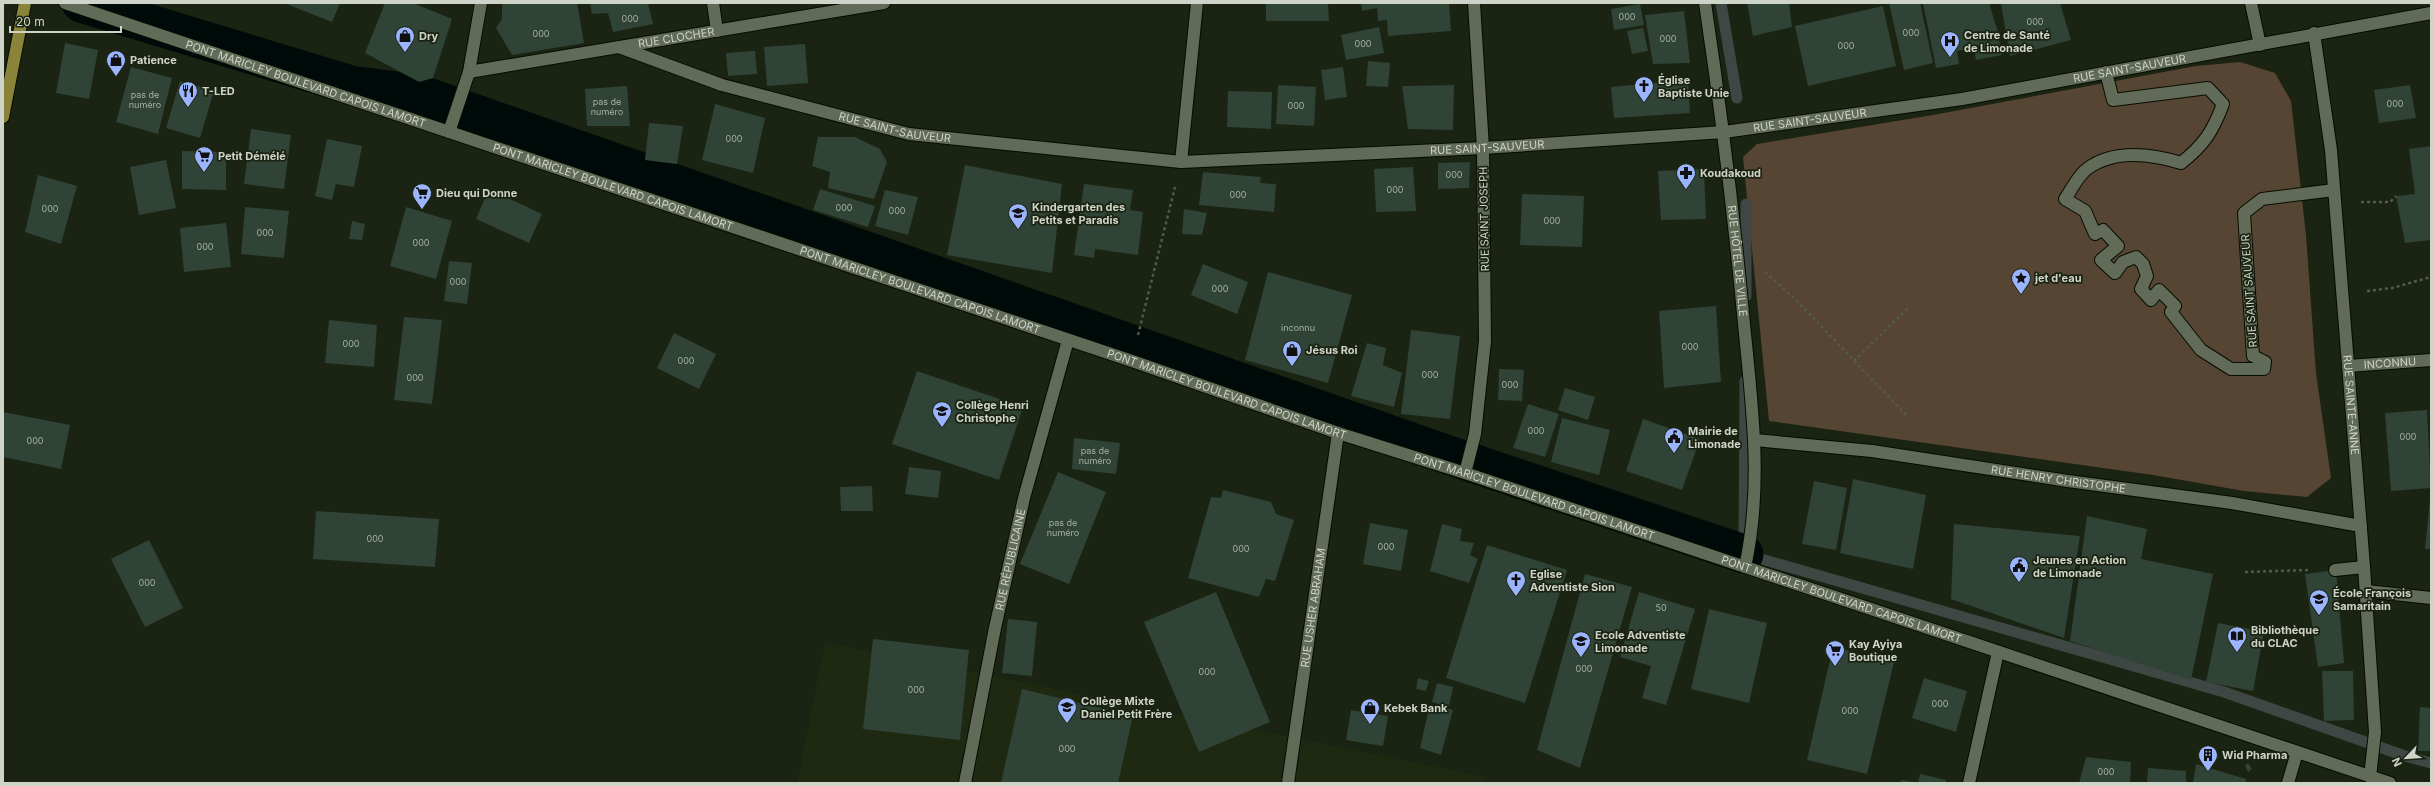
<svg xmlns="http://www.w3.org/2000/svg" width="2434" height="786" viewBox="0 0 2434 786" font-family="Inter,sans-serif">
<style>
.built{fill:#1f2911}
.green{fill:#554532}
.lines{fill:none;stroke-linecap:round;stroke-linejoin:round}
.stream{stroke:#3e4743;stroke-width:11}
.canal{stroke:#000b09;stroke-width:39}
.building{fill:#2f4336}
.lane-casing{stroke:#060c01;stroke-width:14}
.street-casing{stroke:#060c01;stroke-width:14}
.secondary-casing{stroke:#060c01;stroke-width:14}
.primary-casing{stroke:#060c01;stroke-width:14}
.path{stroke:#535a4b;stroke-width:2.5;stroke-dasharray:3 3;stroke-linecap:butt}
.lane{stroke:#616b57;stroke-width:12}
.street{stroke:#616b57;stroke-width:12}
.secondary{stroke:#616b57;stroke-width:12}
.primary{stroke:#89843a;stroke-width:12}
.labels{text-anchor:middle;stroke-width:3.5;stroke-linejoin:round;paint-order:stroke}
.number-label{font-size:9px;fill:#a7b0a4}
.poi-label{font-size:11px;font-weight:bold;fill:#cfd4c9;stroke:#1b2312;text-anchor:start}
.street-label{font-size:11px;fill:#cfd4c9;stroke:#1b2312}
</style>
<rect width="100%" height="100%" fill="#1b2312"/>
<polygon class="built" points="825,642 1486,777 1484,783 797,783"/>
<polygon class="green" points="2240,62 2275,73 2291,101 2306,235 2316,373 2331,478 2307,497 2244,491 2153,475 1769,421 1743,157 1757,144 1933,115 2196,66"/>
<g class="lines">
<g class="stream">
<polyline points="1721,3 1737,98"/>
<polyline points="1746,296 1746,204"/>
<polyline points="1745,381 1744,554 2224,692 2405,756 2431,763"/>
</g>
<polyline class="canal" points="81,3 351,85 419,94 1457,458 1744,554"/>
</g>
<g class="building">
<polygon points="284,3 340,3 332,22"/>
<polygon points="385,3 413,3 452,19 433,78 419,82 365,53"/>
<polygon points="502,3 577,3 584,43 512,55 496,28 502,19"/>
<polygon points="590,3 648,3 653,24 613,32 608,13 592,14"/>
<polygon points="1266,3 1328,3 1329,21 1266,21"/>
<polygon points="1361,3 1449,3 1451,31 1388,36 1387,20 1378,21 1377,8 1362,11"/>
<polygon points="1747,3 1789,3 1792,27 1753,36"/>
<polygon points="1889,3 1920,3 1933,63 1904,70"/>
<polygon points="1923,3 1989,3 1997,29 2002,55 1976,60 1974,48 1957,51 1959,64 1936,68"/>
<polygon points="2005,3 2060,3 2071,40 2010,56 2001,4"/>
<polygon points="1640,4 1644,25 1614,30 1611,9"/>
<polygon points="1883,6 1896,66 1808,86 1795,26"/>
<polygon points="1684,11 1690,63 1653,64 1645,15"/>
<polygon points="1379,27 1384,53 1346,60 1341,35"/>
<polygon points="1643,28 1648,51 1632,54 1627,31"/>
<polygon points="65,43 98,50 89,99 56,93"/>
<polygon points="805,44 808,83 767,86 764,47"/>
<polygon points="755,51 757,74 728,76 726,53"/>
<polygon points="1368,61 1390,63 1388,87 1366,86"/>
<polygon points="131,67 172,78 158,134 116,122"/>
<polygon points="1343,67 1347,97 1325,100 1321,70"/>
<polygon points="1688,80 1690,113 1614,118 1611,87"/>
<polygon points="180,81 214,91 200,138 166,128"/>
<polygon points="1278,85 1316,87 1314,126 1276,124"/>
<polygon points="1454,85 1453,130 1408,129 1402,86"/>
<polygon points="2410,85 2416,118 2379,123 2374,90"/>
<polygon points="627,86 630,126 587,126 585,89"/>
<polygon points="1228,91 1272,92 1271,129 1227,127"/>
<polygon points="715,104 765,118 753,173 702,160"/>
<polygon points="649,123 683,126 677,164 645,160"/>
<polygon points="251,129 291,135 284,189 244,184"/>
<polygon points="818,137 855,137 880,149 887,162 874,199 828,188 830,172 812,166"/>
<polygon points="327,139 362,146 354,187 336,184 332,200 315,196"/>
<polygon points="2431,146 2431,240 2405,243 2396,196 2415,194 2409,149"/>
<polygon points="182,151 226,152 226,190 182,189"/>
<polygon points="166,160 176,208 139,215 130,167"/>
<polygon points="1470,162 1469,188 1438,189 1438,163"/>
<polygon points="965,165 1062,184 1052,273 947,255"/>
<polygon points="1413,167 1416,211 1376,212 1374,169"/>
<polygon points="1704,169 1706,219 1661,220 1658,171"/>
<polygon points="1203,172 1261,177 1260,183 1276,184 1274,212 1199,205"/>
<polygon points="38,175 77,186 61,244 25,232"/>
<polygon points="1084,184 1133,190 1130,210 1143,212 1138,255 1095,249 1094,258 1074,255"/>
<polygon points="489,189 542,214 529,243 476,219"/>
<polygon points="820,189 875,206 868,227 813,210"/>
<polygon points="885,190 918,197 908,235 875,226"/>
<polygon points="1522,194 1584,196 1582,247 1520,245"/>
<polygon points="245,207 289,211 284,258 241,254"/>
<polygon points="406,207 452,221 436,279 390,266"/>
<polygon points="1184,209 1207,213 1202,235 1182,234"/>
<polygon points="352,221 365,224 362,240 349,239"/>
<polygon points="226,223 231,267 184,272 180,228"/>
<polygon points="449,261 472,263 467,304 444,301"/>
<polygon points="1203,264 1248,282 1237,314 1191,295"/>
<polygon points="1268,272 1352,295 1328,383 1245,360"/>
<polygon points="1716,306 1721,382 1664,388 1659,311"/>
<polygon points="404,317 442,320 432,404 394,400"/>
<polygon points="329,320 377,325 374,367 325,363"/>
<polygon points="1411,330 1460,336 1450,419 1401,414"/>
<polygon points="674,333 716,354 699,389 657,368"/>
<polygon points="1367,343 1386,348 1383,365 1402,373 1394,407 1351,396"/>
<polygon points="1499,369 1524,370 1522,401 1498,400"/>
<polygon points="917,371 1023,407 999,480 892,444"/>
<polygon points="1565,388 1595,397 1588,420 1558,410"/>
<polygon points="1528,404 1559,414 1545,457 1513,448"/>
<polygon points="2427,410 2431,488 2391,491 2385,413"/>
<polygon points="3,412 70,425 61,469 3,457"/>
<polygon points="1562,418 1610,430 1599,475 1551,462"/>
<polygon points="1643,419 1700,439 1682,490 1626,471"/>
<polygon points="1074,438 1120,443 1116,474 1072,469"/>
<polygon points="909,467 941,471 938,498 905,494"/>
<polygon points="1058,472 1106,492 1069,584 1020,564"/>
<polygon points="1853,479 1926,495 1913,569 1840,553"/>
<polygon points="1814,481 1847,488 1836,550 1802,544"/>
<polygon points="872,486 873,511 841,511 840,487"/>
<polygon points="1223,490 1271,502 1276,514 1294,520 1275,581 1266,579 1259,597 1188,578 1211,497 1221,498"/>
<polygon points="2430,499 2431,500 2431,549 2425,549"/>
<polygon points="316,511 439,519 435,567 313,559"/>
<polygon points="2087,516 2147,529 2141,559 2213,574 2191,680 2070,641"/>
<polygon points="1370,523 1408,530 1401,571 1363,564"/>
<polygon points="1442,524 1462,529 1460,541 1474,543 1470,555 1478,559 1469,583 1430,571"/>
<polygon points="1954,524 2080,536 2064,638 1951,599"/>
<polygon points="149,540 183,608 145,627 111,559"/>
<polygon points="1487,545 1567,570 1525,703 1446,678"/>
<polygon points="2336,570 2344,663 2318,667 2305,574"/>
<polygon points="1585,574 1632,587 1580,768 1537,750"/>
<polygon points="1216,592 1270,722 1199,752 1144,622"/>
<polygon points="1639,592 1695,609 1666,705 1642,698 1651,666 1620,657"/>
<polygon points="1709,609 1767,623 1749,703 1691,689"/>
<polygon points="1008,619 1037,622 1032,676 1002,673"/>
<polygon points="2218,623 2264,632 2253,691 2206,682"/>
<polygon points="873,639 969,650 960,740 863,729"/>
<polygon points="1833,647 1894,662 1867,774 1807,760"/>
<polygon points="2322,671 2353,671 2354,720 2324,721"/>
<polygon points="1418,678 1429,681 1426,691 1416,689"/>
<polygon points="1924,678 1967,691 1956,732 1912,718"/>
<polygon points="1437,683 1453,687 1449,707 1432,702"/>
<polygon points="1022,689 1133,716 1118,783 1001,783"/>
<polygon points="1430,704 1453,710 1441,755 1420,748"/>
<polygon points="2420,707 2431,708 2431,751 2418,751"/>
<polygon points="1351,710 1388,716 1383,746 1346,740"/>
<polygon points="2086,757 2131,762 2130,783 2079,783"/>
<polygon points="2248,763 2252,769 2248,772 2245,766"/>
<polygon points="2196,764 2246,779 2245,783 2193,783"/>
<polygon points="2148,768 2186,771 2186,783 2147,783"/>
<polygon points="1920,774 1946,780 1946,783 1918,783"/>
<polygon points="1901,780 1914,782 1914,783 1900,783"/>
</g>
<g class="lines">
<g class="lane-casing">
<polyline id="lane" points="2335,570 2364,567"/>
</g>
<g class="street-casing">
<g id="street">
<polyline points="713,3 717,31"/>
<path id="s1" d="M 1705,3 C 1721,110 1734,216 1744,324 C 1752,405 1763,486 1745,567"/>
<polyline points="2251,3 2260,45"/>
<path id="s2" d="M 2314,33 L 2331,150 L 2364,567 L 2375,732 L 2370,777"/>
<path id="s3" d="M 619,47 L 722,85 L 909,134 L 1181,162 L 1483,148 L 1724,132 L 1962,99 L 2431,13"/>
<path id="s4" d="M 469,72 L 884,3"/>
<path d="M 2106,72 L 2113,100 L 2208,88 L 2223,104 C 2213,131 2204,145 2181,163 C 2151,154 2114,149 2087,169 C 2078,175 2071,191 2065,199 L 2085,211 L 2095,234 L 2103,230 L 2118,246 L 2101,260 L 2115,273 L 2123,262 L 2136,257 L 2143,264 L 2147,276 L 2141,289 L 2151,300 L 2159,290 L 2175,306 L 2171,312 L 2201,350 L 2231,369 L 2264,369 L 2265,362 L 2253,356 L 2244,213 L 2262,199 L 2334,190"/>
<polyline points="449,132 469,72 481,3"/>
<polyline points="1181,162 1197,3"/>
<path id="s5" d="M 2348,366 L 2431,360"/>
<path id="s6" d="M 1755,440 L 1872,451 L 2068,481 L 2232,503 L 2361,526"/>
<polyline points="1465,473 1475,434 1485,341 1483,148 1474,3"/>
<polyline points="2366,591 2431,598"/>
<path id="s7" d="M 965,783 L 995,628 L 1024,498 L 1068,340"/>
<path id="s8" d="M 1288,783 L 1338,433"/>
<polyline points="1969,783 1998,652"/>
<polyline points="2288,783 2297,752"/>
</g>
</g>
<g class="secondary-casing">
<g id="secondary">
<path id="s9" d="M 65,3 L 1132,361 L 1338,433 L 1465,473 L 2390,783"/>
</g>
</g>
<g class="primary-casing">
<polyline id="primary" points="3,117 25,3"/>
</g>
<g class="path">
<polyline points="2361,202 2390,202 2396,196"/>
<polyline points="1765,272 1797,301 1908,417"/>
<polyline points="2367,291 2392,288 2431,277"/>
<polyline points="1138,335 1175,187"/>
<polyline points="1854,361 1909,307"/>
<polyline points="2245,572 2310,570"/>
</g>
<use href="#lane" class="lane"/>
<use href="#street" class="street"/>
<use href="#secondary" class="secondary"/>
<use href="#primary" class="primary"/>
</g>
<defs>
<g id="shop-pin" transform="scale(1)"><path d="M0 17L-7.5 6A9.5 9.5 0 1 1 7.5 6Z" fill="#9ab5fd" stroke="#1b2312"/><path d="M-5-2.5h2.3a2.7 3.5 0 0 1 5.4 0H5L5.5 6h-11ZM-1.5-2.5h3a1.5 2.3 0 0 0-3 0Z" fill="#111"/></g>
<g id="hospital-pin" transform="scale(1)"><path d="M0 17L-7.5 6A9.5 9.5 0 1 1 7.5 6Z" fill="#9ab5fd" stroke="#1b2312"/><path d="M-5-5h3v3.5h4V-5h3V5h-3V1.5h-4V5h-3Z" fill="#111"/></g>
<g id="church-pin" transform="scale(1)"><path d="M0 17L-7.5 6A9.5 9.5 0 1 1 7.5 6Z" fill="#9ab5fd" stroke="#1b2312"/><path d="M-1.2-6h2.4v3.5h3.3v2.4h-3.3V6h-2.4V-.1h-3.3v-2.4h3.3Z" fill="#111"/></g>
<g id="restaurant-pin" transform="scale(1)"><path d="M0 17L-7.5 6A9.5 9.5 0 1 1 7.5 6Z" fill="#9ab5fd" stroke="#1b2312"/><path d="M-5-6h1v4h1v-4h1v4h1v-4h1v5L-1.5 .5V6h-2V.5L-5-1ZM5-6V6H3V1.5H1.5Q1.5-4 5-6Z" fill="#111"/></g>
<g id="supermarket-pin" transform="scale(1)"><path d="M0 17L-7.5 6A9.5 9.5 0 1 1 7.5 6Z" fill="#9ab5fd" stroke="#1b2312"/><path d="M-6-5.5h2.5l.6 2H6L4.5 2H-2.5L-4.4-4H-6ZM-1.5 3.2a1.3 1.3 0 1 0 .1 0ZM3 3.2a1.3 1.3 0 1 0 .1 0Z" fill="#111"/></g>
<g id="pharmacy-pin" transform="scale(1)"><path d="M0 17L-7.5 6A9.5 9.5 0 1 1 7.5 6Z" fill="#9ab5fd" stroke="#1b2312"/><path d="M-2-6h4v4h4v4h-4v4h-4v-4h-4v-4h4Z" fill="#111"/></g>
<g id="school-pin" transform="scale(1)"><path d="M0 17L-7.5 6A9.5 9.5 0 1 1 7.5 6Z" fill="#9ab5fd" stroke="#1b2312"/><path d="M0-5L7-2L0 1L-7-2ZM-4 1L0 2.5L4 1V4Q0 6-4 4Z" fill="#111"/></g>
<g id="sight-pin" transform="scale(1)"><path d="M0 17L-7.5 6A9.5 9.5 0 1 1 7.5 6Z" fill="#9ab5fd" stroke="#1b2312"/><path d="M0-6L1.8-2.2L6-1.7L2.9 1.2L3.7 5.4L0 3.3L-3.7 5.4L-2.9 1.2L-6-1.7L-1.8-2.2Z" fill="#111"/></g>
<g id="civic-pin" transform="scale(1)"><path d="M0 17L-7.5 6A9.5 9.5 0 1 1 7.5 6Z" fill="#9ab5fd" stroke="#1b2312"/><path d="M-.6-6.5H3V-4.5H.6V-3L4-1V1h2V6H-6V1h2V-1L-.6-3ZM-1.2 2.5V6h2.4V2.5Z" fill="#111"/></g>
<g id="library-pin" transform="scale(1)"><path d="M0 17L-7.5 6A9.5 9.5 0 1 1 7.5 6Z" fill="#9ab5fd" stroke="#1b2312"/><path d="M-6-4Q-3-5.5-.7-3.5V5Q-3 3-6 4ZM6-4Q3-5.5 .7-3.5V5Q3 3 6 4Z" fill="#111"/></g>
<g id="building-pin" transform="scale(1)"><path d="M0 17L-7.5 6A9.5 9.5 0 1 1 7.5 6Z" fill="#9ab5fd" stroke="#1b2312"/><path d="M-4-6H4V6H1V3H-1V6H-4ZM-2.5-4.3h1.7v1.8h-1.7ZM.8-4.3h1.7v1.8H.8ZM-2.5-1h1.7V.8h-1.7ZM.8-1h1.7V.8H.8Z" fill="#111"/></g>
</defs>
<g fill-rule="evenodd">
<use href="#shop-pin" x="405" y="36"/>
<use href="#hospital-pin" x="1950" y="41"/>
<use href="#shop-pin" x="116" y="60"/>
<use href="#church-pin" x="1644" y="86"/>
<use href="#restaurant-pin" x="188" y="91"/>
<use href="#supermarket-pin" x="204" y="156"/>
<use href="#pharmacy-pin" x="1686" y="173"/>
<use href="#supermarket-pin" x="422" y="193"/>
<use href="#school-pin" x="1018" y="213"/>
<use href="#sight-pin" x="2021" y="278"/>
<use href="#shop-pin" x="1292" y="350"/>
<use href="#school-pin" x="942" y="411"/>
<use href="#civic-pin" x="1674" y="437"/>
<use href="#civic-pin" x="2019" y="566"/>
<use href="#church-pin" x="1516" y="580"/>
<use href="#school-pin" x="2319" y="599"/>
<use href="#library-pin" x="2237" y="636"/>
<use href="#school-pin" x="1581" y="641"/>
<use href="#supermarket-pin" x="1835" y="650"/>
<use href="#school-pin" x="1067" y="707"/>
<use href="#shop-pin" x="1370" y="708"/>
<use href="#building-pin" x="2208" y="755"/>
</g>
<g class="labels">
<g class="number-label">
<text x="1627" y="20">000</text>
<text x="630" y="22">000</text>
<text x="2035" y="25">000</text>
<text x="1911" y="36">000</text>
<text x="541" y="37">000</text>
<text x="1668" y="42">000</text>
<text x="1363" y="47">000</text>
<text x="1846" y="49">000</text>
<text x="145" y="98">pas de<tspan x="145" dy="10">numéro</tspan></text>
<text x="607" y="105">pas de<tspan x="607" dy="10">numéro</tspan></text>
<text x="2395" y="107">000</text>
<text x="1296" y="109">000</text>
<text x="734" y="142">000</text>
<text x="1454" y="178">000</text>
<text x="1395" y="193">000</text>
<text x="1238" y="198">000</text>
<text x="844" y="211">000</text>
<text x="50" y="212">000</text>
<text x="897" y="214">000</text>
<text x="1552" y="224">000</text>
<text x="265" y="236">000</text>
<text x="421" y="246">000</text>
<text x="205" y="250">000</text>
<text x="458" y="285">000</text>
<text x="1220" y="292">000</text>
<text x="1298" y="331">inconnu</text>
<text x="351" y="347">000</text>
<text x="1690" y="350">000</text>
<text x="686" y="364">000</text>
<text x="1430" y="378">000</text>
<text x="415" y="381">000</text>
<text x="1510" y="388">000</text>
<text x="1536" y="434">000</text>
<text x="2408" y="440">000</text>
<text x="35" y="444">000</text>
<text x="1095" y="454">pas de<tspan x="1095" dy="10">numéro</tspan></text>
<text x="1063" y="526">pas de<tspan x="1063" dy="10">numéro</tspan></text>
<text x="375" y="542">000</text>
<text x="1386" y="550">000</text>
<text x="1241" y="552">000</text>
<text x="147" y="586">000</text>
<text x="1661" y="611">50</text>
<text x="1584" y="672">000</text>
<text x="1207" y="675">000</text>
<text x="916" y="693">000</text>
<text x="1940" y="707">000</text>
<text x="1850" y="714">000</text>
<text x="1067" y="752">000</text>
<text x="2106" y="775">000</text>
</g>
<g class="poi-label">
<text x="1964" y="39">Centre de Santé<tspan x="1964" dy="13">de Limonade</tspan></text>
<text x="419" y="40">Dry</text>
<text x="130" y="64">Patience</text>
<text x="1658" y="84">Église<tspan x="1658" dy="13">Baptiste Unie</tspan></text>
<text x="202" y="95">T-LED</text>
<text x="218" y="160">Petit Démélé</text>
<text x="1700" y="177">Koudakoud</text>
<text x="436" y="197">Dieu qui Donne</text>
<text x="1032" y="211">Kindergarten des<tspan x="1032" dy="13">Petits et Paradis</tspan></text>
<text x="2035" y="282">jet d'eau</text>
<text x="1306" y="354">Jésus Roi</text>
<text x="956" y="409">Collège Henri<tspan x="956" dy="13">Christophe</tspan></text>
<text x="1688" y="435">Mairie de<tspan x="1688" dy="13">Limonade</tspan></text>
<text x="2033" y="564">Jeunes en Action<tspan x="2033" dy="13">de Limonade</tspan></text>
<text x="1530" y="578">Eglise<tspan x="1530" dy="13">Adventiste Sion</tspan></text>
<text x="2333" y="597">École François<tspan x="2333" dy="13">Samaritain</tspan></text>
<text x="2251" y="634">Bibliothèque<tspan x="2251" dy="13">du CLAC</tspan></text>
<text x="1595" y="639">Ecole Adventiste<tspan x="1595" dy="13">Limonade</tspan></text>
<text x="1849" y="648">Kay Ayiya<tspan x="1849" dy="13">Boutique</tspan></text>
<text x="1081" y="705">Collège Mixte<tspan x="1081" dy="13">Daniel Petit Frère</tspan></text>
<text x="1384" y="712">Kebek Bank</text>
<text x="2222" y="759">Wid Pharma</text>
</g>
<g class="street-label">
<text dy="4" stroke="none"><textPath href="#s4" startOffset="210">RUE CLOCHER</textPath></text>
<text dy="4" stroke="none"><textPath href="#s3" startOffset="1531">RUE SAINT-SAUVEUR</textPath></text>
<text dy="4" stroke="none"><textPath href="#s9" startOffset="254">PONT MARICLEY BOULEVARD CAPOIS LAMORT</textPath></text>
<text dy="4" stroke="none"><textPath href="#s3" startOffset="1207">RUE SAINT-SAUVEUR</textPath></text>
<text dy="4" stroke="none"><textPath href="#s3" startOffset="288">RUE SAINT-SAUVEUR</textPath></text>
<text dy="4" stroke="none"><textPath href="#s3" startOffset="883">RUE SAINT-SAUVEUR</textPath></text>
<text dy="4" stroke="none"><textPath href="#s9" startOffset="578">PONT MARICLEY BOULEVARD CAPOIS LAMORT</textPath></text>
<text transform="translate(1484 219) rotate(-91)" y="4">RUE SAINT JOSEPH</text>
<text dy="4" stroke="none"><textPath href="#s1" startOffset="260">RUE HÔTEL DE VILLE</textPath></text>
<text dy="4" stroke="none"><textPath href="#s9" startOffset="902">PONT MARICLEY BOULEVARD CAPOIS LAMORT</textPath></text>
<text transform="translate(2249 291) rotate(-94)" y="4">RUE SAINT SAUVEUR</text>
<text dy="4" stroke="none"><textPath href="#s5" startOffset="42">INCONNU</textPath></text>
<text dy="4" stroke="none"><textPath href="#s9" startOffset="1226">PONT MARICLEY BOULEVARD CAPOIS LAMORT</textPath></text>
<text dy="4" stroke="none"><textPath href="#s2" startOffset="374">RUE SAINTE-ANNE</textPath></text>
<text dy="4" stroke="none"><textPath href="#s6" startOffset="306">RUE HENRY CHRISTOPHE</textPath></text>
<text dy="4" stroke="none"><textPath href="#s9" startOffset="1550">PONT MARICLEY BOULEVARD CAPOIS LAMORT</textPath></text>
<text dy="4" stroke="none"><textPath href="#s7" startOffset="228">RUE RÉPUBLICAINE</textPath></text>
<text dy="4" stroke="none"><textPath href="#s9" startOffset="1874">PONT MARICLEY BOULEVARD CAPOIS LAMORT</textPath></text>
<text dy="4" stroke="none"><textPath href="#s8" startOffset="177">RUE USHER ABRAHAM</textPath></text>
</g>
</g>
<rect width="2434" height="786" fill="none" stroke="#cfd4c9" stroke-width="8"/>
<g transform="translate(2406 758) rotate(245)" stroke="#1b2312" stroke-width="3" paint-order="stroke">
<path d="M0-3L7 15L0 10L-7 15Z" fill="#cfd4c9"/>
<text y="-6" font-size="11" font-weight="bold" text-anchor="middle" fill="#cfd4c9">N</text>
</g>
<path d="M10 26v6h111v-6" fill="none" stroke="#cfd4c9" stroke-width="2"/>
<text x="16" y="26" font-size="12" fill="#cfd4c9" stroke="#1b2312" stroke-width="3" paint-order="stroke">20 m</text>
</svg>
